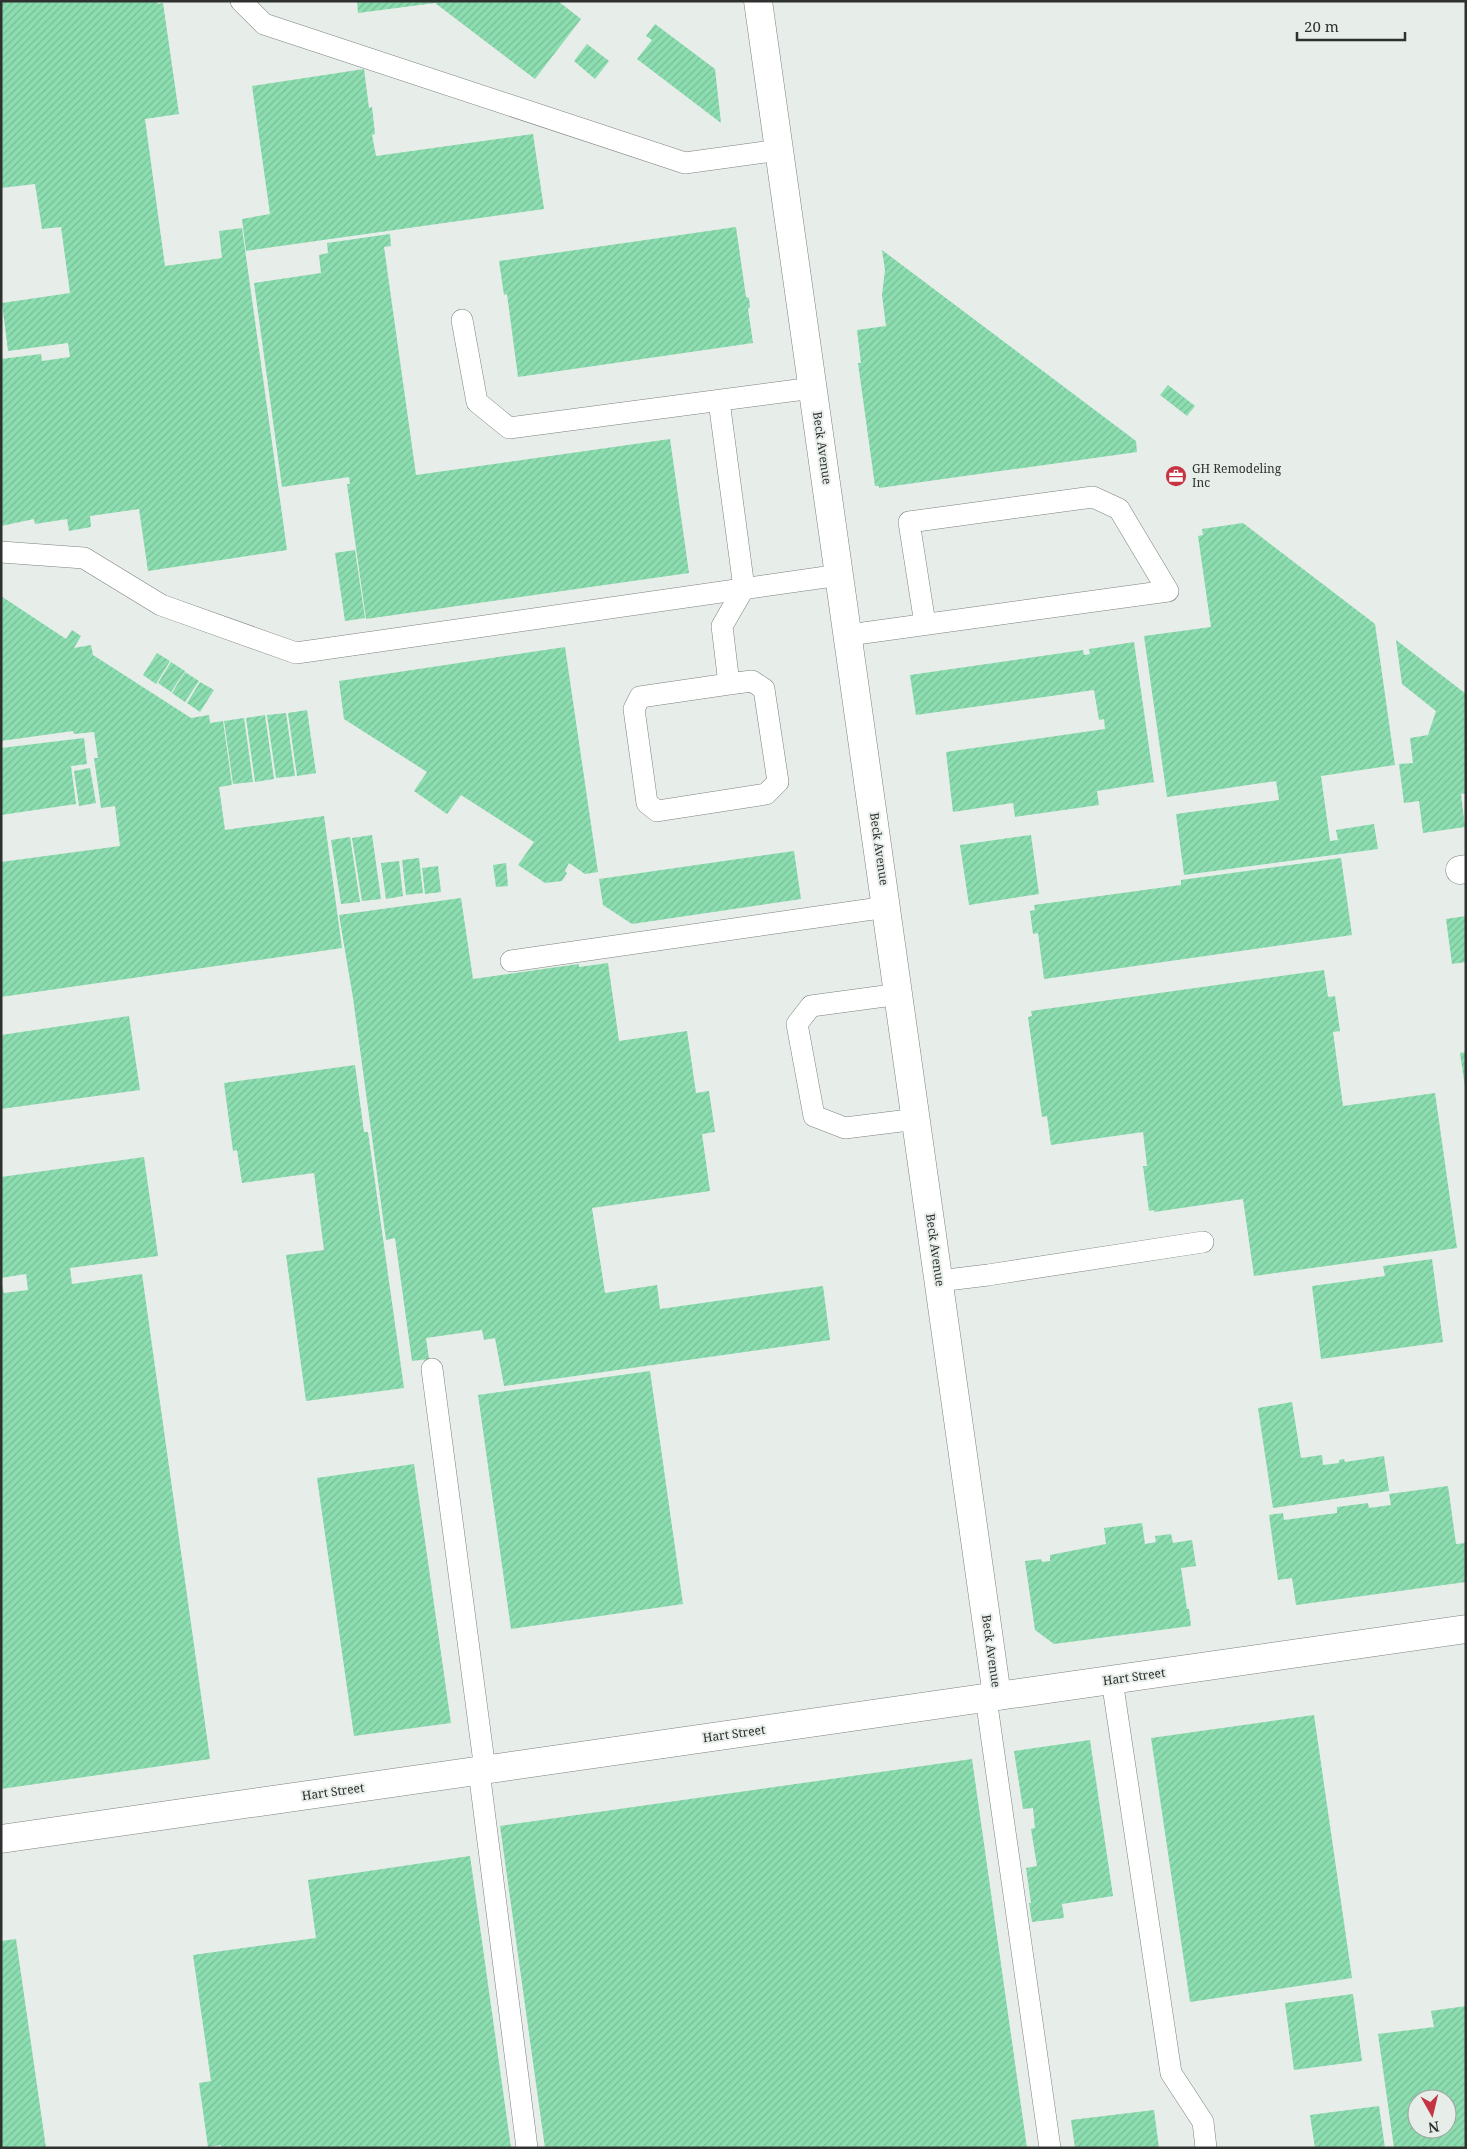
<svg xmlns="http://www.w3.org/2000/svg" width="1467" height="2149" viewBox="0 0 1467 2149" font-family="'Noto Serif',serif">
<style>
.building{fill:url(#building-hatch);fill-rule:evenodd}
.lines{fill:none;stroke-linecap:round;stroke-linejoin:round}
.service-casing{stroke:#7c817e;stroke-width:22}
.minor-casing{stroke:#7c817e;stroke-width:29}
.service{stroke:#fff;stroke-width:21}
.minor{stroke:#fff;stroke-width:28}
.labels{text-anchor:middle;stroke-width:4;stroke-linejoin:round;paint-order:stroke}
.street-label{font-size:12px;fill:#2f312f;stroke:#e7ede9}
.poi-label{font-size:12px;fill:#2f312f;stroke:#e7ede9;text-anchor:start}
</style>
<defs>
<pattern id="building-hatch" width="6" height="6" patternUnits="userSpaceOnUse" patternTransform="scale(1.25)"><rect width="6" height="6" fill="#8cddb0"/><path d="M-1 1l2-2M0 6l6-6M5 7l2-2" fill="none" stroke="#79be98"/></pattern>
</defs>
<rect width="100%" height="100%" fill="#e7ede9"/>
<g class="building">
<polygon points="1,1 157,1 158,4 163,3 179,114 145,119 165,266 222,258 219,231 242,228 287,550 148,571 139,509 90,516 91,527 69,531 67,519 35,524 34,519 1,526 1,359 41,354 42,361 70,357 68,343 8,351 2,303 70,293 61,227 42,229 35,184 1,188"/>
<polygon points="357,1 558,1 581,19 535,79 435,3 358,13"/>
<polygon points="655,24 715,69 721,123 637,59 652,40 646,36"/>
<polygon points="587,44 609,61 595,79 574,61"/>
<polygon points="364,69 369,108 372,107 375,134 372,135 376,156 533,134 544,209 246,251 242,219 270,214 252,86"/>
<polygon points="736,227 746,297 749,298 750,307 748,309 753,343 518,377 507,294 504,295 499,261"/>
<polygon points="390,234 391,246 384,247 416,475 670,439 689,573 366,619 347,484 350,484 349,477 282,487 254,283 321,273 319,255 328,253 327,243"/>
<polygon points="882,250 1136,441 1137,452 879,488 879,486 875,486 858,363 861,363 857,330 886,326 882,295 885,270"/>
<polygon points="1168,385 1195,406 1187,416 1160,395"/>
<polygon points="1243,523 1375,624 1395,765 1321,776 1330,841 1338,840 1336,830 1374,824 1378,849 1184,875 1176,814 1279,800 1276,781 1167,797 1144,636 1211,627 1198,536 1203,535 1202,529"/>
<polygon points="355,550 365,618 345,621 335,553"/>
<polygon points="1,596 66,639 72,630 81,636 74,648 91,645 93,655 191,718 209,715 210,723 223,721 232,785 219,787 225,830 324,816 342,948 1,997 1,862 120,846 115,806 101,808 94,758 98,758 94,732 74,734 73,731 1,741"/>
<polygon points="1396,640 1466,694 1466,793 1461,794 1465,827 1423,833 1419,801 1404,803 1399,764 1413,763 1410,738 1428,735 1436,711 1402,684"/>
<polygon points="1134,642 1154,782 1097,791 1099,805 1015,817 1013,803 953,812 946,752 1105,729 1104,719 1099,720 1094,690 916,715 910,675 1083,650 1084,655 1090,654 1089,649"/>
<polygon points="565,647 598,872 585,874 569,863 565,871 567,873 562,881 545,883 518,865 534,842 461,795 447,814 414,791 427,772 344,719 339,681"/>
<polygon points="157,653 170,661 156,684 143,675"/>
<polygon points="171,662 185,671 171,692 158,683"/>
<polygon points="185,672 199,681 185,702 172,693"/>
<polygon points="200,682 214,690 200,712 187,703"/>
<polygon points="307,710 316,773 297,776 288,713"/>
<polygon points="286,713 295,776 276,778 267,715"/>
<polygon points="265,715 274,779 255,782 246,718"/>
<polygon points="244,718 253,782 233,784 224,721"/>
<polygon points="84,738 87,764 71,766 76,804 1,815 1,748"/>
<polygon points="90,768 96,803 79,806 74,771"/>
<polygon points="372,835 381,899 362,901 352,838"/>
<polygon points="1031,835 1039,894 969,905 960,845"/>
<polygon points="350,837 360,902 341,904 331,840"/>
<polygon points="794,851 801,899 632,924 603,905 599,879"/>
<polygon points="419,858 423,893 406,895 402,860"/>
<polygon points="1341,858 1352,935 1044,979 1038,933 1033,934 1030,911 1035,910 1034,905 1181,885 1181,880"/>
<polygon points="399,861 403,896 386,899 381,863"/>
<polygon points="506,863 508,886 496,887 493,865"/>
<polygon points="438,866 441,892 425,894 422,868"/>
<polygon points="461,898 473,979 579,964 579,967 608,963 619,1041 687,1031 696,1093 709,1091 715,1132 702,1134 710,1191 592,1208 605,1293 657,1285 660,1309 823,1286 830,1340 504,1386 495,1338 484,1340 482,1330 426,1338 429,1359 412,1361 395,1238 386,1240 353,998 339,915"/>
<polygon points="1466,916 1466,962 1452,964 1446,919"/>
<polygon points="1324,970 1328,997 1335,996 1340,1031 1333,1032 1343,1106 1435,1093 1457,1248 1254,1276 1243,1199 1154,1212 1154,1210 1149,1211 1143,1166 1147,1166 1143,1132 1051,1145 1047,1116 1042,1117 1028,1017 1032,1016 1031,1011"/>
<polygon points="129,1016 140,1090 1,1109 1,1035"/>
<polygon points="1466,1052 1466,1087 1465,1087 1460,1053"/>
<polygon points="355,1065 364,1132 368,1132 404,1388 306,1401 286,1255 324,1250 314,1173 242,1183 237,1150 233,1151 224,1083"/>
<polygon points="144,1157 158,1256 70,1268 72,1284 142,1274 210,1759 1,1789 1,1281 4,1293 28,1290 26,1274 1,1278 1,1177"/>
<polygon points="1432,1259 1443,1342 1321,1359 1312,1286 1385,1276 1383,1266"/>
<polygon points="650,1371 683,1604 511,1629 478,1395"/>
<polygon points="1292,1402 1301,1458 1322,1455 1323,1465 1339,1463 1339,1460 1344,1459 1345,1462 1384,1456 1389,1491 1273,1508 1258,1408"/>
<polygon points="414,1464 451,1723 354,1736 317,1478"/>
<polygon points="1448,1486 1456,1544 1466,1543 1466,1582 1296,1605 1292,1578 1278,1580 1269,1515 1283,1513 1284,1520 1337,1513 1337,1507 1368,1503 1369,1508 1391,1505 1389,1494"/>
<polygon points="1142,1523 1145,1544 1156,1542 1155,1536 1171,1534 1173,1543 1192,1540 1196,1566 1181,1568 1187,1609 1189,1609 1191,1626 1054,1644 1035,1630 1025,1561 1041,1559 1042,1562 1050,1561 1050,1555 1106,1544 1104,1528"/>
<polygon points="1314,1715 1352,1978 1190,2002 1151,1738"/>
<polygon points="1090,1740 1113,1896 1062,1904 1064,1918 1032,1922 1029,1903 1031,1903 1026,1868 1037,1866 1031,1829 1035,1828 1033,1808 1023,1809 1014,1751"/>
<polygon points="972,1759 1027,2148 545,2148 500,1826"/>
<polygon points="470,1856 511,2148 221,2148 221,2145 208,2147 199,2083 211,2081 193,1955 316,1938 308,1880"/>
<polygon points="16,1939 46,2148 1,2148 1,1941"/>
<polygon points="1353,1994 1362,2061 1294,2070 1285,2003"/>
<path d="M 1466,2006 L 1466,2148 L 1394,2148 L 1378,2034 L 1434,2027 L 1431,2011 ZM 1417,2099 L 1447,2099 L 1447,2129 L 1417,2129 Z"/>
<polygon points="1379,2106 1385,2148 1315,2148 1310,2115"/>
<polygon points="1154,2110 1159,2148 1075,2148 1071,2120"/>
</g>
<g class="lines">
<g class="service-casing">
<g id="service">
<polyline points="241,1 264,24 685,163 780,150"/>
<polyline points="462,320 477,402 509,428 813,388"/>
<polyline points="719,401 744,588 722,626 729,684 640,697 634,709 647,803 657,811 766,794 778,782 764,689 752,681 729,684"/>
<polyline points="1,552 84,558 161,605 296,653 840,575"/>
<polyline points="849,635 1168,591 1119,509 1093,497 909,522 925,624"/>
<polyline points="511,961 887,907"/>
<polyline points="900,994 811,1006 797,1024 814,1116 845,1128 917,1119"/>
<polyline points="939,1281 988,1275 1203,1242"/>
<polyline points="432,1369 485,1770"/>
<polyline points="1112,1680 1171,2073 1203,2122 1206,2148"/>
<polyline points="986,1698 1050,2148"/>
<polyline points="479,1771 527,2148"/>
</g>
</g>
<g class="minor-casing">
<g id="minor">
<polyline points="758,1 997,1696"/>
<polyline points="1460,870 1466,869"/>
<polyline points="1,1839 1466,1629"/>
</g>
</g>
<use href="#service" class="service"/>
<use href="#minor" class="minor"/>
</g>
<defs>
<g id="office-disc" transform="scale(1.125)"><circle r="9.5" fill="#c43442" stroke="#e7ede9"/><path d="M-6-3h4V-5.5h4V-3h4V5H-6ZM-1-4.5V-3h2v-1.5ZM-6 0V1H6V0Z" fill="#fff"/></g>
</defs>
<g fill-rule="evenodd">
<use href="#office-disc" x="1176" y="476"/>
</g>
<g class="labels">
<g class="street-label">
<text transform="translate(822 448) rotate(82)" y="4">Beck Avenue</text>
<text transform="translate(879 849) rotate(82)" y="4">Beck Avenue</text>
<text transform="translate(935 1250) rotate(82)" y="4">Beck Avenue</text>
<text transform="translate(991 1651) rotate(82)" y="4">Beck Avenue</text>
<text transform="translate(1134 1677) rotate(-8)" y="4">Hart Street</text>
<text transform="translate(734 1734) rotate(-8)" y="4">Hart Street</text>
<text transform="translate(333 1792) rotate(-8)" y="4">Hart Street</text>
</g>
<g class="poi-label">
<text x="1192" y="473">GH Remodeling<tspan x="1192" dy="14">Inc</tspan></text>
</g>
</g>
<rect width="1467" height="2149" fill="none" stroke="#2f312f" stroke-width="5"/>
<g transform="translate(1432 2114) rotate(172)"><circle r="24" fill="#e7ede9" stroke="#9da29f"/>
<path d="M0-4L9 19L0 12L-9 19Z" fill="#c43442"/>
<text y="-8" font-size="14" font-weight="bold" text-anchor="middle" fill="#2f312f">N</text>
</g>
<path d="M1297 32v8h108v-8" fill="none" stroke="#2f312f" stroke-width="2.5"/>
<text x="1304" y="32" font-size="15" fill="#2f312f" stroke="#e7ede9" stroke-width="4" paint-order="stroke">20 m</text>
</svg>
